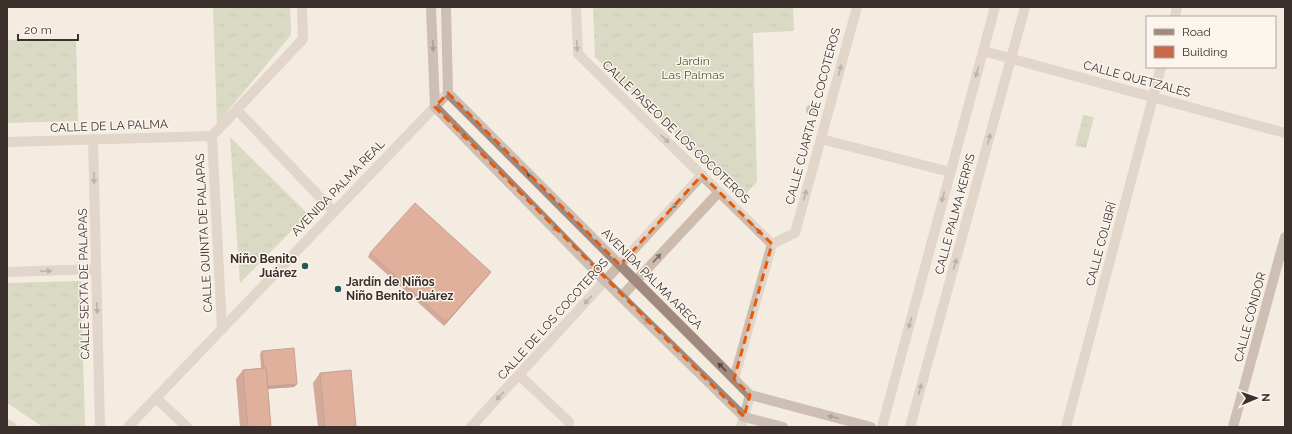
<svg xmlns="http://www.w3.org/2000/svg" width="1292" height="434" viewBox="0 0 1292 434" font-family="Raleway,sans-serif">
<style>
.grass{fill:url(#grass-tufts)}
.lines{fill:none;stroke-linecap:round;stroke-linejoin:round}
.street{stroke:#cdbbac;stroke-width:10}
.secondary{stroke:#a18a7d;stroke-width:10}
.tree{fill:#969b7f}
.wall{fill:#ac5a40}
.shaded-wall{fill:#8c4a34}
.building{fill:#c8694b;stroke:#8c4a34}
.oneway{fill:#544640}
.oneway2{fill:#7d6f65}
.marked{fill:none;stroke:#e8590c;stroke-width:3;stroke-dasharray:8 5;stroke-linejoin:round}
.poi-dot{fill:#1f5a5e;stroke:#fbf5ee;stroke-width:1.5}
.labels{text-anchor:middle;stroke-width:3;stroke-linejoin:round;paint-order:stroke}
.park-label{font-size:12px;fill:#4a5a2e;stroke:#fbf5ee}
.street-label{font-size:12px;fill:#3b302b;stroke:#fbf5ee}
.poi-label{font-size:12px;font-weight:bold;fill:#3b302b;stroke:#fbf5ee;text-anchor:end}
</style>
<defs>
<pattern id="grass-tufts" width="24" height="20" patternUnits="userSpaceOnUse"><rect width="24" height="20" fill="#b8c4a0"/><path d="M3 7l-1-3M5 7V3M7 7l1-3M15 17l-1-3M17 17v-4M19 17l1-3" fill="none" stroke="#97a083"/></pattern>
</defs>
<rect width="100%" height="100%" fill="#f4ebe1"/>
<g class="grass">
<polygon points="213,7 290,7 291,35 217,124"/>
<polygon points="593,7 793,7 794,31 753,33 757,182 742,198 595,57"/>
<polygon points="76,39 78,121 7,123 7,40"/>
<polygon points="1083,115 1094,117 1086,148 1075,146"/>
<polygon points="230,137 308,214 240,283"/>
<polygon points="81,281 85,427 43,427 7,403 7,283"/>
</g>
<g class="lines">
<g class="street">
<polyline points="576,7 578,54 772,244 795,233 857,7"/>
<polyline points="1175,17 1177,7"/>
<polyline points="983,51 1285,133"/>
<polyline points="237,110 334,212"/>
<polyline points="212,136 222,329"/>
<polyline points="212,136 303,39 302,7"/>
<polyline points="93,139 100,427"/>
<polyline points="821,139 950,172"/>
<polyline points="7,142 212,136"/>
<polyline points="7,272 96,269"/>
<polyline points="621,297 719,192"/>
<polyline points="519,375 569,422"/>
<polyline points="734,379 772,244"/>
<polyline points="156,398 187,427"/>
<polyline points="7,424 12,427"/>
<polyline points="128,427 448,93"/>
<polyline points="471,427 702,175"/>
<polyline points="741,427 750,395"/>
<polyline points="882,427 995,7"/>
<polyline points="910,427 1025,7"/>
<polyline points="1066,427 1161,67"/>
</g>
<g class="secondary">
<polyline points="431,7 435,107 605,281 744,417 783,427"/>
<polyline points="446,7 448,93 750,395 871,427"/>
<polyline points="1233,427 1285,237"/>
</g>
</g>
<circle class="tree" cx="812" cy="110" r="6"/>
<g class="wall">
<polygon points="370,253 491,272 444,326 368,257"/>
<polygon points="262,351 297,384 294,387 268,389 271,427 240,427 236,379 243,370 261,368 260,354"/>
<polygon points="320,373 356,427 318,427 313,383"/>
</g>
<g class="shaded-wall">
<polygon points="491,272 488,276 444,326 446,322"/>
<polygon points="297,384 294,387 262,389 265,386"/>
</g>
<g class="building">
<polygon points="415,203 491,272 446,322 370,253"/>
<polygon points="294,348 297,384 268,386 266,368 264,368 262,351"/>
<polygon points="266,368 271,427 248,427 243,370"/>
<polygon points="351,370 356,427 325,427 320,373"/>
</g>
<defs><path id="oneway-solid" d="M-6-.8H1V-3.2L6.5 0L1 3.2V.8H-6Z"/></defs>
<g class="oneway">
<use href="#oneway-solid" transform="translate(433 46) rotate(88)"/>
<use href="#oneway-solid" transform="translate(462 135) rotate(46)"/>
<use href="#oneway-solid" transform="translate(531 176) rotate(-135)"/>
<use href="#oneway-solid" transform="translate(553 227) rotate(46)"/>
<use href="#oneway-solid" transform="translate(645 320) rotate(44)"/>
<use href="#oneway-solid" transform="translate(722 367) rotate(-135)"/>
<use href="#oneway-solid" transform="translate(833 417) rotate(-165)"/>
</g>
<g class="oneway2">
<use href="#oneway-solid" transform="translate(577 46) rotate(88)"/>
<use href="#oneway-solid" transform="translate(840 70) rotate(-75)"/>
<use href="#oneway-solid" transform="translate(977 72) rotate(105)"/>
<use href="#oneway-solid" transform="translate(665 139) rotate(44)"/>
<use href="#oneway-solid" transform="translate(989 139) rotate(-75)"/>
<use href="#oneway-solid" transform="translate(94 178) rotate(89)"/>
<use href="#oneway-solid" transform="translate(805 195) rotate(-75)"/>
<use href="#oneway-solid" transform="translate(943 197) rotate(105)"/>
<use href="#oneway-solid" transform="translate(675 204) rotate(132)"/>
<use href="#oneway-solid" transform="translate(758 230) rotate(44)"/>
<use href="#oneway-solid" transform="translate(657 258) rotate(-47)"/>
<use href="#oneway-solid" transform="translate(955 264) rotate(-75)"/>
<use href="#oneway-solid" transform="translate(46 271) rotate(-2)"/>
<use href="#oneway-solid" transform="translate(588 300) rotate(133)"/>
<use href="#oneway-solid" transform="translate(97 308) rotate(88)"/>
<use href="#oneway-solid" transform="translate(910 323) rotate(105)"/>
<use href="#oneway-solid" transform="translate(920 389) rotate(-75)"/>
<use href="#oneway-solid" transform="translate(500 396) rotate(133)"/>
</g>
<path d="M0 0H1292V434H0ZM 448,93 L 620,265 L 702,175 L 772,244 L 734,379 L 750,395 L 744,417 L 435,107 Z" fill="#f4ebe1" fill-opacity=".55" fill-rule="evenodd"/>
<path class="marked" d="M 448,93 L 620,265 L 702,175 L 772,244 L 734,379 L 750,395 L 744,417 L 435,107 Z"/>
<g class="poi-dot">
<circle cx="305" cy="266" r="4"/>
<circle cx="338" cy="289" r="4"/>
</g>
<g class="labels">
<g class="park-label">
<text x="693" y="65">Jardín<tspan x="693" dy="14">Las Palmas</tspan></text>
</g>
<g class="street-label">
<text transform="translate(1137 79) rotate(15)" y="4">CALLE QUETZALES</text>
<text transform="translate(813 116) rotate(-75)" y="4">CALLE CUARTA DE COCOTEROS</text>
<text transform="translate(109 126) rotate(-2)" y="4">CALLE DE LA PALMA</text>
<text transform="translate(676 132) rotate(44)" y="4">CALLE PASEO DE LOS COCOTEROS</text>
<text transform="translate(338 188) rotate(-46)" y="4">AVENIDA PALMA REAL</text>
<text transform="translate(955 214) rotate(-75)" y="4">CALLE PALMA KERPIS</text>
<text transform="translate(204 233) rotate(-93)" y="4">CALLE QUINTA DE PALAPAS</text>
<text transform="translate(1101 244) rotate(-75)" y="4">CALLE COLIBRÍ</text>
<text transform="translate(652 279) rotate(45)" y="4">AVENIDA PALMA ARECA</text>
<text transform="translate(84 284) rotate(-91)" y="4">CALLE SEXTA DE PALAPAS</text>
<text transform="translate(1250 317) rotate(-75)" y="4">CALLE CÓNDOR</text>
<text transform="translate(553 319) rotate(-48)" y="4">CALLE DE LOS COCOTEROS</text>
</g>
<g class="poi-label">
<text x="297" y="263">Niño Benito<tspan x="297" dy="14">Juárez</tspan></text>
<text x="346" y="286" text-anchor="start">Jardín de Niños<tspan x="346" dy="14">Niño Benito Juárez</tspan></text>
</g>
</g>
<rect width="1292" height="434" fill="none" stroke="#3b302b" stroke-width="16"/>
<rect x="1146" y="16" width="130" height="52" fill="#fbf5ee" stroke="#aea6a0"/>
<rect x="1154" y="29" width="20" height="6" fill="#a18a7d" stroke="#aea6a0"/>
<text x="1182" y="36" font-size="12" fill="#3b302b">Road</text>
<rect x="1154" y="46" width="20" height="12" fill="#c8694b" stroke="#aea6a0"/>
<text x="1182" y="56" font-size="12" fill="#3b302b">Building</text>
<g transform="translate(1256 398) rotate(88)" stroke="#fbf5ee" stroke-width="3" paint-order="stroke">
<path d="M0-3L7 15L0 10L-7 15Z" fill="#3b302b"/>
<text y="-6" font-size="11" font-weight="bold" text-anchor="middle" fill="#3b302b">N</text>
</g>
<path d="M18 34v6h60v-6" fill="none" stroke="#3b302b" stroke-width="2"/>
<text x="24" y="34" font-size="12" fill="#3b302b" stroke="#fbf5ee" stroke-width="3" paint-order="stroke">20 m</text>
</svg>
